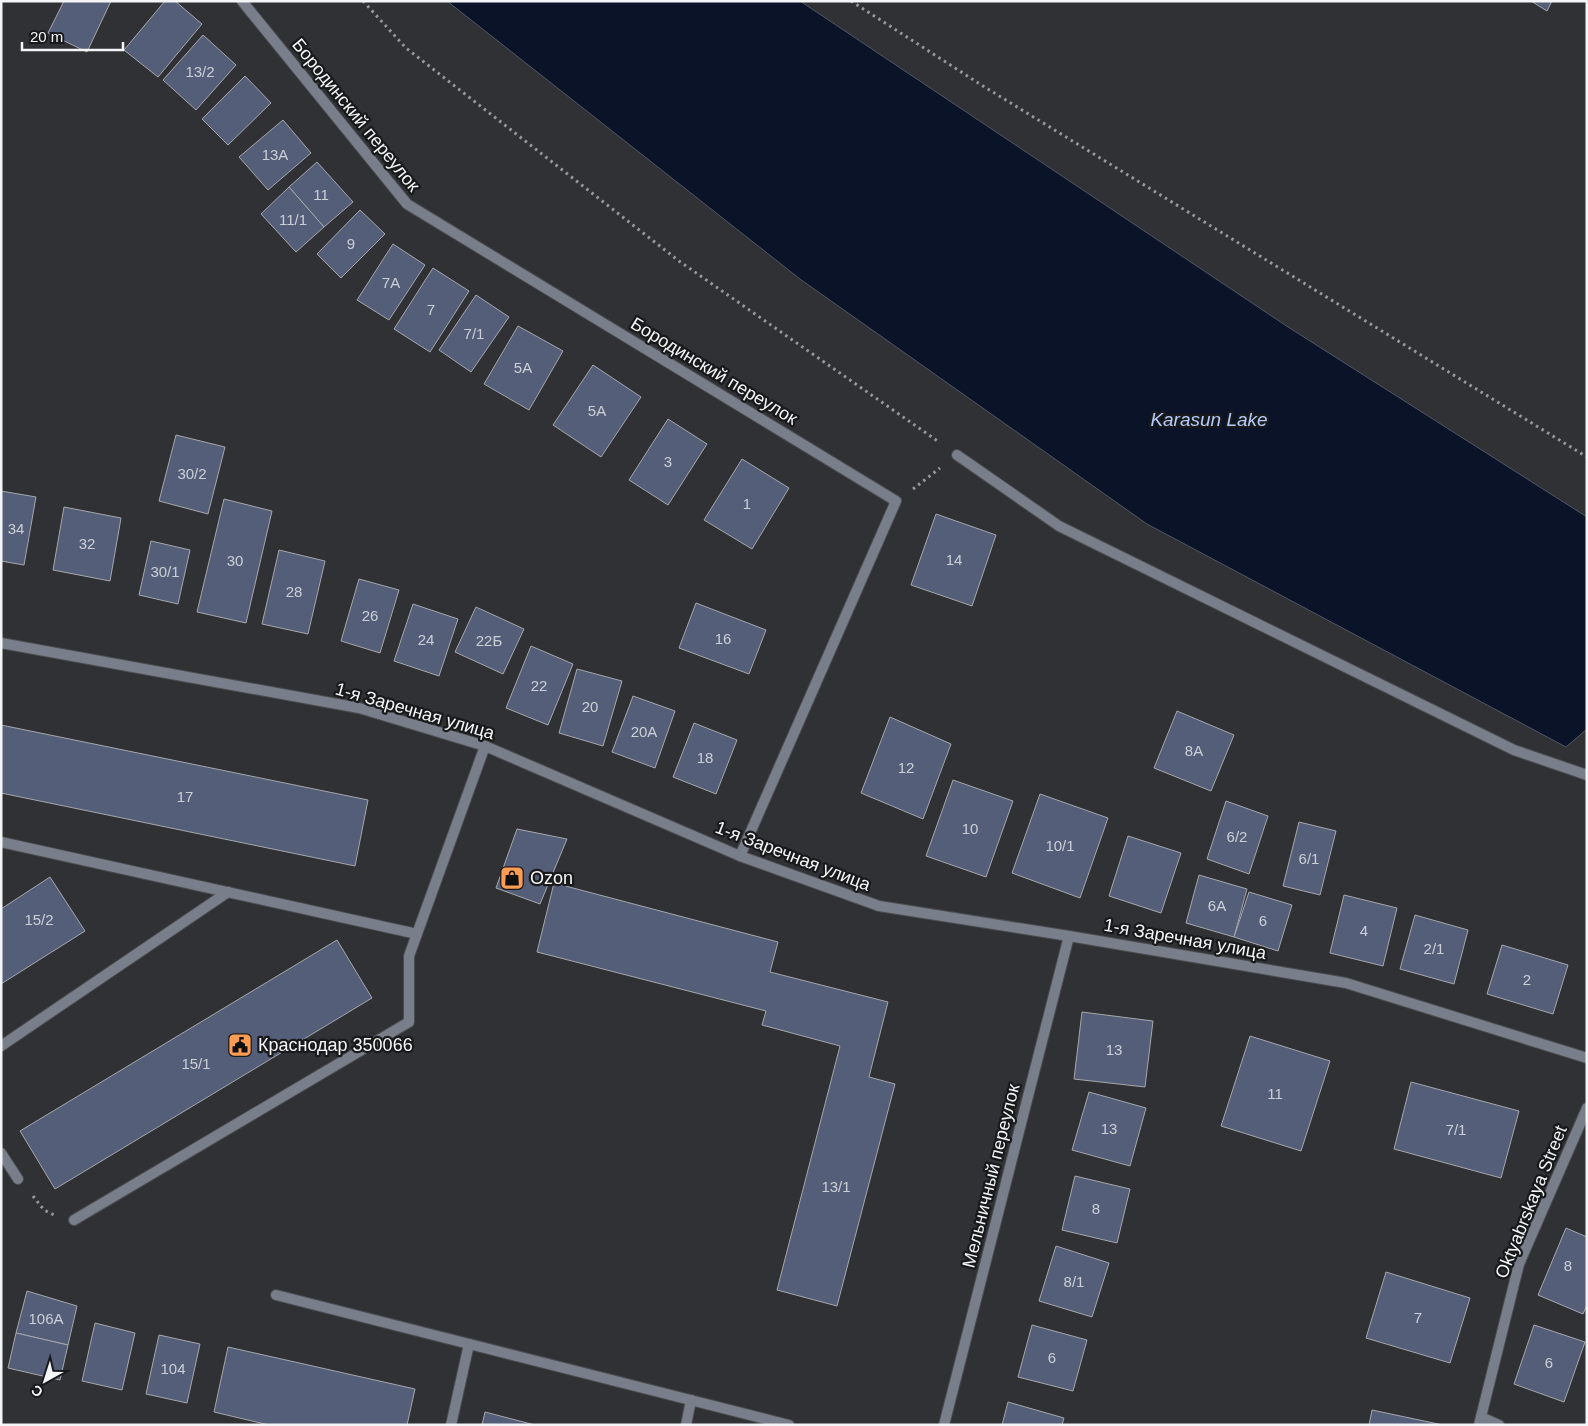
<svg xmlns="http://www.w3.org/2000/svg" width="1588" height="1426" viewBox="0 0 1588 1426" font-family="Arial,sans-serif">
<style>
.water{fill:#0b1328;stroke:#515766}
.building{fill:#545e78;stroke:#a6a8ac}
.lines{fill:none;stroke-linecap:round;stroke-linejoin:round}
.service-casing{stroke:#4b4c4f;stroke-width:12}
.minor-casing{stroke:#4b4c4f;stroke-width:12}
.path{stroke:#96989a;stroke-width:3;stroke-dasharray:2.5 4;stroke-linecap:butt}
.service{stroke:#797e8b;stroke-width:10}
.minor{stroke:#797e8b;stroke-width:10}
.labels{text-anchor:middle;stroke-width:4.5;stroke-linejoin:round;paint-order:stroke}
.number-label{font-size:15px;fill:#cccfd7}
.street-label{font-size:18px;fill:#f4f5f7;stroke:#18191a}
.poi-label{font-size:18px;fill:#f4f5f7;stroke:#18191a;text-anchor:start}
.water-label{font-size:19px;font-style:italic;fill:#b6cbfd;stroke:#18191a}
</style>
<rect width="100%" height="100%" fill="#2f3134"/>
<polygon class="water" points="447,1 800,1 1288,327 1587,517 1587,729 1566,747 1147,524 800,279"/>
<g class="building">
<polygon points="64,1 111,1 87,52 48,33"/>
<polygon points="165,1 175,1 202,24 158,77 124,50"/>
<polygon points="1531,1 1552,1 1547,11"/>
<polygon points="203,35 236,65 196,110 163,80"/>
<polygon points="245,76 271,103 228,145 202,119"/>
<polygon points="283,120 311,153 268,190 239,157"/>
<polygon points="317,162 353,202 324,227 289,187"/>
<polygon points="289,187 324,227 296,252 261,214"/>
<polygon points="360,210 385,234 341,278 317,254"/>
<polygon points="393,244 425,265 389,320 357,300"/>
<polygon points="433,268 469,291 430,352 394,329"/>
<polygon points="476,295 509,317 471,372 439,350"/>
<polygon points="518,326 563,351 529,410 484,384"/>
<polygon points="593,365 641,397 601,457 553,425"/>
<polygon points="668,419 707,444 668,505 629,480"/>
<polygon points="176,435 225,447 208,514 159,501"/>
<polygon points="742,459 789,488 752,549 704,520"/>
<polygon points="1,491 36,497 24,565 1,561"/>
<polygon points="224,499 272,511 246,623 197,612"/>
<polygon points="64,507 121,518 110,581 53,570"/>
<polygon points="936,514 996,535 972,606 911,585"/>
<polygon points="151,541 190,550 178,604 139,595"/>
<polygon points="279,550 325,561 308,634 262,624"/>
<polygon points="359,579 399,590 380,653 341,641"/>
<polygon points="696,603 766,630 749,674 679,648"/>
<polygon points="413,604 458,619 439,676 394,661"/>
<polygon points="476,607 524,629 503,674 455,652"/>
<polygon points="531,646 573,664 548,725 506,708"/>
<polygon points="577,669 622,681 603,746 559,733"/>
<polygon points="633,696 675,711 655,768 612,752"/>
<polygon points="1177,711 1234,735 1211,791 1154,768"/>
<polygon points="890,717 951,744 923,819 861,793"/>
<polygon points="694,723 737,740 716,794 673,777"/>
<polygon points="1,725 368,800 355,866 1,793"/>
<polygon points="953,780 1013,801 986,877 926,856"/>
<polygon points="1040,794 1108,818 1080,898 1012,873"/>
<polygon points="1226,801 1268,816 1249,874 1207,859"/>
<polygon points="1299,822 1336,831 1320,895 1283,886"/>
<polygon points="517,829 567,839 540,904 496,888"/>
<polygon points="1128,836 1181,853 1161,913 1109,896"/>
<polygon points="1199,875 1247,889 1234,937 1186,923"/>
<polygon points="50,877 85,931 1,984 1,909"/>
<polygon points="554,883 778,942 770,972 888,1002 869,1077 895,1084 837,1306 777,1290 840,1046 762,1025 766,1011 537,952"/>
<polygon points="1249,892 1292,905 1278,951 1234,937"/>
<polygon points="1344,895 1397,908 1383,966 1330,953"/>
<polygon points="1415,915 1468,930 1454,984 1400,969"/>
<polygon points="337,940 372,998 55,1189 20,1131"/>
<polygon points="1502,945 1568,965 1553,1014 1487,994"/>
<polygon points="1082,1012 1153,1021 1145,1087 1074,1079"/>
<polygon points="1250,1036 1330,1061 1301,1151 1221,1126"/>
<polygon points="1411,1082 1519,1111 1501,1178 1394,1149"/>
<polygon points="1089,1092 1146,1108 1130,1166 1072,1150"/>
<polygon points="1075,1176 1130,1189 1117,1243 1062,1230"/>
<polygon points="1566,1228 1587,1237 1587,1305 1583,1314 1538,1295"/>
<polygon points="1056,1246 1109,1263 1092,1317 1039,1301"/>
<polygon points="1386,1272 1470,1298 1450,1363 1366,1338"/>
<polygon points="27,1291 77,1306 68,1345 16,1333"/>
<polygon points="95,1323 135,1333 122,1390 82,1381"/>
<polygon points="1032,1325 1087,1340 1073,1391 1018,1377"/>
<polygon points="1534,1325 1585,1342 1564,1402 1514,1384"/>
<polygon points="16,1333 68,1345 60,1380 8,1368"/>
<polygon points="159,1335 200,1344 187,1403 146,1394"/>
<polygon points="228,1347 415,1389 407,1425 269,1425 214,1412"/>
<polygon points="1008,1402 1064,1418 1062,1425 1002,1425"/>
<polygon points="1372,1410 1443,1425 1369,1425"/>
<polygon points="485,1412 535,1425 482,1425"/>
</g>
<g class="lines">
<g class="service-casing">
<g id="service">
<polyline points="957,455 1059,526 1514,750 1587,775"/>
<polyline points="1,842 417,934"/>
<polyline points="1,1046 228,892"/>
<polyline points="1,1153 18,1179"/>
<polyline points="74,1220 409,1022 409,956 485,746"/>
<polyline points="276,1295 789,1425"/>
<polyline points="451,1425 469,1344"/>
<polyline points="686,1425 691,1400"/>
</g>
</g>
<g class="minor-casing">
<g id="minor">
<polyline points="242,1 407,204 896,501 740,856"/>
<polyline points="1,643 359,708 485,746 740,856 879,906 1069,936 1346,983 1587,1058"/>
<polyline points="1481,1417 1499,1425"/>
<polyline points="944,1425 1069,936"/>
<polyline points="1479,1425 1519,1264 1587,1108"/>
</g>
</g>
<g class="path">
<polyline points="363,1 406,48 679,261 939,442"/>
<polyline points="851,1 983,86 1587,457"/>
<polyline points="913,489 940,468"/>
<polyline points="33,1196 44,1210 54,1215"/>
</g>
<use href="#service" class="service"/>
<use href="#minor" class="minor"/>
</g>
<defs>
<g id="shop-square" transform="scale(1.25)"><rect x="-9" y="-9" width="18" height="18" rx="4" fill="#fc9d53" stroke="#18191a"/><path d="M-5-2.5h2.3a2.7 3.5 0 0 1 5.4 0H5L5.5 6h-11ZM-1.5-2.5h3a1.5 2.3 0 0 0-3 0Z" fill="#111"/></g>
<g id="civic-square" transform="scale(1.25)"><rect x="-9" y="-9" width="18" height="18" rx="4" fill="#fc9d53" stroke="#18191a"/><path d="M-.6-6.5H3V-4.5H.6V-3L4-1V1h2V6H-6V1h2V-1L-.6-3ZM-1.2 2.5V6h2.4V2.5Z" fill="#111"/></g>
</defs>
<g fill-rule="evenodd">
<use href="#shop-square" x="512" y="878"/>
<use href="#civic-square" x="240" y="1045"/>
</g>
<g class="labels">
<g class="number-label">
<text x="200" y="77">13/2</text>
<text x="275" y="160">13А</text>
<text x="321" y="200">11</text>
<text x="293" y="225">11/1</text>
<text x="351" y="249">9</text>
<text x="391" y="288">7А</text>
<text x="431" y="315">7</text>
<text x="474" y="339">7/1</text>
<text x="523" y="373">5А</text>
<text x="597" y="416">5А</text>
<text x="668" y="467">3</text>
<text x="192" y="479">30/2</text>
<text x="747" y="509">1</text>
<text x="16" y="534">34</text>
<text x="87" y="549">32</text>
<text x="954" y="565">14</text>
<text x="235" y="566">30</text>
<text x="165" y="577">30/1</text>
<text x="294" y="597">28</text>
<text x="370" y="621">26</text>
<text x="723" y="644">16</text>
<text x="426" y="645">24</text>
<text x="489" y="646">22Б</text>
<text x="539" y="691">22</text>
<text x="590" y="712">20</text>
<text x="644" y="737">20А</text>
<text x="1194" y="756">8А</text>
<text x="705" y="763">18</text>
<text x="906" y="773">12</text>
<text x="185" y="802">17</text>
<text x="970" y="834">10</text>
<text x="1237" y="842">6/2</text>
<text x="1060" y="851">10/1</text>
<text x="1309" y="864">6/1</text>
<text x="1217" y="911">6А</text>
<text x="39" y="925">15/2</text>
<text x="1263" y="926">6</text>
<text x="1364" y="936">4</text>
<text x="1434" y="954">2/1</text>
<text x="1527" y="985">2</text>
<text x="1114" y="1055">13</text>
<text x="196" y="1069">15/1</text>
<text x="1275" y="1099">11</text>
<text x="1109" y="1134">13</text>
<text x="1456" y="1135">7/1</text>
<text x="836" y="1192">13/1</text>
<text x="1096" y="1214">8</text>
<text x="1568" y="1271">8</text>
<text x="1074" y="1287">8/1</text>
<text x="1418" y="1323">7</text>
<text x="46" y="1324">106А</text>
<text x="1052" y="1363">6</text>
<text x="1549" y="1368">6</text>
<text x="173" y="1374">104</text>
</g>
<g class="street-label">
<text transform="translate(356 115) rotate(51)" y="6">Бородинский переулок</text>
<text transform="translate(714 371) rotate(31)" y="6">Бородинский переулок</text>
<text transform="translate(415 711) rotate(16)" y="6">1-я Заречная улица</text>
<text transform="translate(793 856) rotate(21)" y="6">1-я Заречная улица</text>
<text transform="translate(1185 939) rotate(10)" y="6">1-я Заречная улица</text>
<text transform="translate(991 1176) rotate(-76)" y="6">Мельничный переулок</text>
<text transform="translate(1531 1202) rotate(-68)" y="6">Oktyabrskaya Street</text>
</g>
<g class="poi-label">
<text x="530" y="884">Ozon</text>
<text x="258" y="1051">Краснодар 350066</text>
</g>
<g class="water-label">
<text x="1209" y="426">Karasun Lake</text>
</g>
</g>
<rect width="1588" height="1426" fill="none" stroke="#f4f5f7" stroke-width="5"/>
<g transform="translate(45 1381) rotate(219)" stroke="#18191a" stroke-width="4" paint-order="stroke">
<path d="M0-4L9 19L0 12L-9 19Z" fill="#f4f5f7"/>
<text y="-8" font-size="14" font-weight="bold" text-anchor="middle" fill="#f4f5f7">С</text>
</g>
<path d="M22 42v8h101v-8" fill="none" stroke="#f4f5f7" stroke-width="2.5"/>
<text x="30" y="42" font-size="15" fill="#f4f5f7" stroke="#18191a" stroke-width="4" paint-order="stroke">20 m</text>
</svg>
